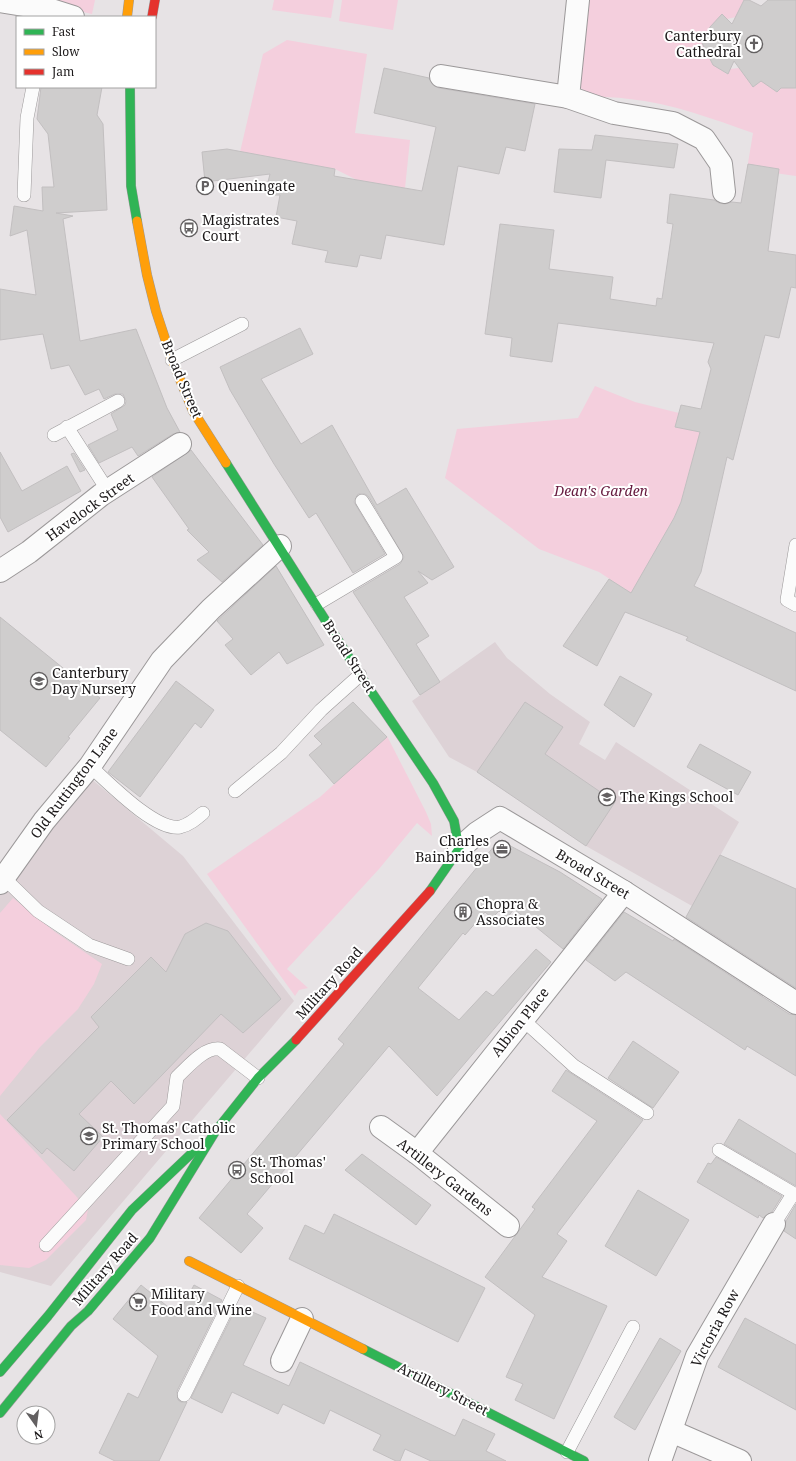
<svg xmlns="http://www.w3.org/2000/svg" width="796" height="1461" viewBox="0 0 796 1461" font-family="'Noto Serif',serif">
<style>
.built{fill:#ddd2d6}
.green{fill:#f4cfdd}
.building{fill:#cfcdcd;stroke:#c2bfc0}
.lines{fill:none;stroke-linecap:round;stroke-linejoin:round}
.lane-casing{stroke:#9b9899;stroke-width:14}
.street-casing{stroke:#9b9899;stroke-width:24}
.fast-casing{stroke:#9b9899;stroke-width:10}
.slow-casing{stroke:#9b9899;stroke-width:10}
.jam-casing{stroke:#9b9899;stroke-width:10}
.lane{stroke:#fbfbfb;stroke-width:13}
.street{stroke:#fbfbfb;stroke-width:22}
.fast{stroke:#30b455;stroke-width:9}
.slow{stroke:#ff9f0a;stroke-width:9}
.jam{stroke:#e5322d;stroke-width:9}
.labels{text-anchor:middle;stroke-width:4;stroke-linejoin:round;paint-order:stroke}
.poi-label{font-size:14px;fill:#1c191a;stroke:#fff;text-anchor:start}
.street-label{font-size:14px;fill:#1c191a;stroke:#fff}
.park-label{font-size:14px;font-style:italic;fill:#661b3f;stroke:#fff}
</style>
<rect width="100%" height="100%" fill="#e7e3e5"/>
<g class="built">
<polygon points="495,642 507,658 550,694 590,722 579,744 605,760 616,742 739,822 692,906 586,846 477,772 449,757 412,701"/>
<polygon points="89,777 183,856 294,1001 51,1286 0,1272 0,894"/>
</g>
<g class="green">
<polygon points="31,0 95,0 92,14"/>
<polygon points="274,0 334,0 331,18 272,10"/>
<polygon points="342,0 398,0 393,30 339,21"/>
<path d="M 578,0 L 744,0 L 736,17 L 727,19 L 724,65 L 721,70 L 727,74 L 730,69 L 739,68 L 753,87 L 768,76 L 776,82 L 771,88 L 777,92 L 783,85 L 796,89 L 796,176 L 747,169 L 753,133 C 713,119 671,103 629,99 C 616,97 602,97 589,96 L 569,76 Z"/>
<polygon points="287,40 367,54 355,133 410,140 405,188 357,180 335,169 240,152 263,54"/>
<polygon points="595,386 635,402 679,413 675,427 700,432 681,502 674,518 631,593 599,572 539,549 445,478 457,429 578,418"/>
<polygon points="387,736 426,812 431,824 432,836 417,823 379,869 287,969 308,988 299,990 295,996 207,874 320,797"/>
<polygon points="13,898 55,932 102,964 94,984 78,1009 40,1047 0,1096 0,913"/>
<polygon points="0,1114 88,1209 86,1220 46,1260 29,1268 0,1265"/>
</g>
<g class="building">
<polygon points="744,0 749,0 761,6 768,0 796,0 796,88 781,88 777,92 761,81 753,87 734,61 728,74 713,65 702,43 710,27 722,14 732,24"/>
<polygon points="384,68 429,78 433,85 439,88 535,104 525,151 506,147 499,174 458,166 444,245 386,235 381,259 360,255 357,267 325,262 328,251 292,244 297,221 276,217 280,195 274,195 276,183 268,182 270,174 205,182 202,152 227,149 335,169 334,176 422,191 436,127 374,113"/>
<polygon points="41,87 102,87 97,115 103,124 107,210 56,213 73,216 63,219 80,341 136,329 167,408 180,432 173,434 138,456 132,447 99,463 88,445 118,430 111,414 125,405 126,401 123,394 115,394 104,399 99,389 85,395 69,365 51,369 43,334 0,340 0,289 36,295 27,230 10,236 14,206 43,211 42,187 54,187 48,134 37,119"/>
<polygon points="595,135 678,144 674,168 606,160 601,198 554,192 559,149 592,150"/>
<polygon points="748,164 779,169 768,251 796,255 796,288 791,287 779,338 765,335 733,460 727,457 701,572 694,586 796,633 796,691 686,640 688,637 625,612 597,666 563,646 609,579 631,593 674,518 681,502 700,432 675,427 681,405 701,409 711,369 708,362 714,343 558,323 552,362 510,356 512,338 485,334 500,224 554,230 549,269 613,277 610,299 656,306 657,298 662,299 673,224 667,223 670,194 714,200 719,203 725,204 732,202 741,203"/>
<polygon points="300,328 313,354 261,379 301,444 332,425 377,505 406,488 454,567 432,580 418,571 428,583 404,597 429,636 416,644 440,682 420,695 353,592 400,564 404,557 369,497 365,494 358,494 354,502 385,554 353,573 316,513 309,518 274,464 230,390 220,367"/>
<polygon points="191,450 263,545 222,582 197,560 209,552 187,530 189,529 152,477"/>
<polygon points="0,452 22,491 67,466 81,491 8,532 0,517"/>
<polygon points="74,453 85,470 80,472 71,454"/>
<polygon points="276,566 324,645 287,664 279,652 251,675 225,645 233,639 217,621"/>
<polygon points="0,617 100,698 68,737 70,738 46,767 0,730"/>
<polygon points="620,676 652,694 634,727 604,705"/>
<polygon points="176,681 214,710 201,728 195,723 140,797 108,772"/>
<polygon points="353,702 387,737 334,784 309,755 322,744 314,736"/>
<polygon points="525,702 563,727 545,754 615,802 586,846 477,772"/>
<polygon points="700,744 751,772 738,795 687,767"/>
<polygon points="499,840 560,872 602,899 563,949 514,909 507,918 499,911 492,918 485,912 465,935 463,933 418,988 459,1020 486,991 493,996 536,949 551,962 437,1096 389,1046 247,1214 263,1228 241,1253 199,1218 344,1044 338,1039"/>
<polygon points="720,855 796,889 796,988 686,917"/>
<polygon points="624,912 673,941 674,939 789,1014 796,1015 796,1076 747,1046 745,1050 626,972 615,981 586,960"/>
<polygon points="206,923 228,931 281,999 243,1033 221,1014 134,1104 111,1081 79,1114 103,1137 74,1171 47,1148 42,1154 7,1120 99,1027 91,1017 151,957 166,972 185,934"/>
<polygon points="633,1041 679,1072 653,1108 608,1078"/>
<polygon points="566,1070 643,1120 557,1234 567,1241 542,1277 607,1306 554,1419 515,1400 523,1384 506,1377 535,1315 485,1277 535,1209 532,1207 597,1121 552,1091"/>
<polygon points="739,1119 796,1154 796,1186 724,1144"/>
<polygon points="362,1154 431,1205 416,1225 345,1170"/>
<polygon points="716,1157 782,1196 772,1212 763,1218 759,1215 758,1218 697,1182 708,1163 711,1164"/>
<polygon points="638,1190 689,1220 656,1276 605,1246"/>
<polygon points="796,1204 796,1239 784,1231 786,1221"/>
<polygon points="334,1214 485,1288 458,1342 289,1259 305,1225 324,1234"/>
<polygon points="141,1285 178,1315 194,1285 222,1300 177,1391 178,1400 181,1402 187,1402 159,1461 115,1461 99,1453 128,1393 138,1398 158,1356 113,1319"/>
<polygon points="241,1307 266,1318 243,1365 289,1386 300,1362 455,1436 463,1419 495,1434 486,1451 506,1461 431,1461 405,1449 400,1461 396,1461 373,1450 381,1435 330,1410 324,1424 283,1404 278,1414 232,1392 222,1413 191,1398 236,1308 240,1310"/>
<polygon points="745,1318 796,1345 796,1410 718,1367"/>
<polygon points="660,1338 681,1351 635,1430 614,1417"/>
</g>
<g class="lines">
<g class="lane-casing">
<g id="lane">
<polyline points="24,195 27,118 33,87"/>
<polyline points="172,360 242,324"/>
<polyline points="67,427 108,491"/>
<polyline points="54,435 118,401"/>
<polyline points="796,545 787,600 796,605"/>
<polyline points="317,604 396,557 362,501"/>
<path d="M 90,766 C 109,783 155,831 180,827 C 189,825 196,819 203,813"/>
<polyline points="235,791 281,753 321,710 360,675"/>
<polyline points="4,878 38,911 89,945 128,959"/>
<polyline points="522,1019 574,1066 647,1113"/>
<polyline points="719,1150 796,1195"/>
<polyline points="774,1224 793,1194"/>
<path d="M 46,1245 L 173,1106 L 177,1077 C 188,1067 204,1047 220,1049 L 258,1078"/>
<polyline points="184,1395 238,1286"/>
<polyline points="567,1452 633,1327"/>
</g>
</g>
<g class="street-casing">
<g id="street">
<polyline points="578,0 568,97 614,113 673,123 704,139 721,164 724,192"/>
<polyline points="0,1 48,9 73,17"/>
<polyline points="441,76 568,97"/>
<polyline points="0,571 29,552 101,495 180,444"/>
<polyline points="459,849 477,833 500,818 624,892 796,1003"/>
<polyline points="0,883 44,821 90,766 162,660 211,609 280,546"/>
<polyline points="381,1127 417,1153 508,1226"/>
<polyline points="417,1153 624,892"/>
<polyline points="282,1361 302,1319"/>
<polyline points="671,1431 740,1461"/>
<polyline points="660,1461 697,1356 774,1224"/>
</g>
</g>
<g class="fast-casing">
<g id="fast">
<polyline points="130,87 131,186 137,221"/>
<polyline points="226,463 360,675 433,783 454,821 459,849 430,891"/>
<polyline points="363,1349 584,1461"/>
<polyline points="0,1372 48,1316 132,1210 194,1151"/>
<polyline points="0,1413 71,1326 88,1311 150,1238 215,1132 258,1078 296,1040"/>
</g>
</g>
<g class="slow-casing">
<g id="slow">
<polyline points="127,17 129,0"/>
<polyline points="137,221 147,275 156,311 172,360 193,411 226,463"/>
<polyline points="189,1261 363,1349"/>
</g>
</g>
<g class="jam-casing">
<g id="jam">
<polyline points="152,17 155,0"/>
<polyline points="296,1040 430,891"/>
</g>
</g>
<use href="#lane" class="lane"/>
<use href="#street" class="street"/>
<use href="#fast" class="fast"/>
<use href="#slow" class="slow"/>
<use href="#jam" class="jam"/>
</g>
<defs>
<g id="church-ring" transform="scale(0.9)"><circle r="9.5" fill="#fff" stroke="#636061" stroke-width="1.5"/><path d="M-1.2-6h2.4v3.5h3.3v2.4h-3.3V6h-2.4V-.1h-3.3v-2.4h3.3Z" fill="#636061"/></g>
<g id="parking-ring" transform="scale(0.9)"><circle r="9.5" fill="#fff" stroke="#636061" stroke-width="1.5"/><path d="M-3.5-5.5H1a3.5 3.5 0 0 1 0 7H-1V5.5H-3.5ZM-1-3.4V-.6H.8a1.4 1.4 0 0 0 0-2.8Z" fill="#636061"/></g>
<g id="bus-ring" transform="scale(0.9)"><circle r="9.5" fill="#fff" stroke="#636061" stroke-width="1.5"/><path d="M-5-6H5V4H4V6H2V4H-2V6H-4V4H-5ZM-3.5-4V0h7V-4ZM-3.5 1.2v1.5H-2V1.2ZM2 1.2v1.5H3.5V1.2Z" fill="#636061"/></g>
<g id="school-ring" transform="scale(0.9)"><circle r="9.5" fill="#fff" stroke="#636061" stroke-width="1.5"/><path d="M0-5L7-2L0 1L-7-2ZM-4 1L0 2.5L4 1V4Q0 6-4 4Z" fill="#636061"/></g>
<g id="office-ring" transform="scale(0.9)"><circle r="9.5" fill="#fff" stroke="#636061" stroke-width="1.5"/><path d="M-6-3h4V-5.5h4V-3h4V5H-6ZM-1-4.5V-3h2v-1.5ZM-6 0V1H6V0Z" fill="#636061"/></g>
<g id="building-ring" transform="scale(0.9)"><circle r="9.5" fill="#fff" stroke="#636061" stroke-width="1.5"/><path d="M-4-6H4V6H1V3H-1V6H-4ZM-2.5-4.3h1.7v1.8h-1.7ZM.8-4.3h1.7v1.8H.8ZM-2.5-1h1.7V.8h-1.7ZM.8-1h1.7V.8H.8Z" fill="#636061"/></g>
<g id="supermarket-ring" transform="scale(0.9)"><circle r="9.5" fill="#fff" stroke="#636061" stroke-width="1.5"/><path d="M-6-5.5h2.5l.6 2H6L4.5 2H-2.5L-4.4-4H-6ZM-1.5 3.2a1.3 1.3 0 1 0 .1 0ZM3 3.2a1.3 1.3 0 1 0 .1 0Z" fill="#636061"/></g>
</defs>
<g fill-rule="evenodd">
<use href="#church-ring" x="754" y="44"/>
<use href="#parking-ring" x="205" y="186"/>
<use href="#bus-ring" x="189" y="228"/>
<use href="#school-ring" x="39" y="681"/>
<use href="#school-ring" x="607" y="797"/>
<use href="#office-ring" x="502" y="849"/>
<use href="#building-ring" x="463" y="912"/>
<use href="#school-ring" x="89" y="1136"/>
<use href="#bus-ring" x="237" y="1170"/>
<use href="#supermarket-ring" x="138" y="1302"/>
</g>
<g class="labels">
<g class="poi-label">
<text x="741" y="41" text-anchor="end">Canterbury<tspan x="741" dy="16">Cathedral</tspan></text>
<text x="218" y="191">Queningate</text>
<text x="202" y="225">Magistrates<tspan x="202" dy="16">Court</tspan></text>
<text x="52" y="678">Canterbury<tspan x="52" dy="16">Day Nursery</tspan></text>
<text x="620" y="802">The Kings School</text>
<text x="489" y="846" text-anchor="end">Charles<tspan x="489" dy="16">Bainbridge</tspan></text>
<text x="476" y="909">Chopra &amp;<tspan x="476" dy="16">Associates</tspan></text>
<text x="102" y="1133">St. Thomas' Catholic<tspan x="102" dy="16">Primary School</tspan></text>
<text x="250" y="1167">St. Thomas'<tspan x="250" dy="16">School</tspan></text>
<text x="151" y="1299">Military<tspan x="151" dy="16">Food and Wine</tspan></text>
</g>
<g class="street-label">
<text transform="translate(182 379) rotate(67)" y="5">Broad Street</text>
<text transform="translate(90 507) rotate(-36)" y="5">Havelock Street</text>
<text transform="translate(349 656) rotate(57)" y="5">Broad Street</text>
<text transform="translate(74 783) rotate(-53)" y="5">Old Ruttington Lane</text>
<text transform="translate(593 874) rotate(31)" y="5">Broad Street</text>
<text transform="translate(329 983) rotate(-48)" y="5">Military Road</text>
<text transform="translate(520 1022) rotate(-52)" y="5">Albion Place</text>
<text transform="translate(445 1177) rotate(38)" y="5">Artillery Gardens</text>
<text transform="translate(105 1269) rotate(-49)" y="5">Military Road</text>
<text transform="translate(715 1328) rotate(-62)" y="5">Victoria Row</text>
<text transform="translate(443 1389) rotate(27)" y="5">Artillery Street</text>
</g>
<g class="park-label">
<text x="601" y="496">Dean's Garden</text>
</g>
</g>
<rect x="16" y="16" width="140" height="72" fill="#ffffff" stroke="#a4a3a3"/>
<rect x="24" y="29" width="20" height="6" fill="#30b455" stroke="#a4a3a3"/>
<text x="52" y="36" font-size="12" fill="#1c191a">Fast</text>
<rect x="24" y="49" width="20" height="6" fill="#ff9f0a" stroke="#a4a3a3"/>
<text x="52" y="56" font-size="12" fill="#1c191a">Slow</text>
<rect x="24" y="69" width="20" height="6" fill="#e5322d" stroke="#a4a3a3"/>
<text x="52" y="76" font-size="12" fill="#1c191a">Jam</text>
<g transform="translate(36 1425) rotate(166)"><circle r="19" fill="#ffffff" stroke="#a4a3a3"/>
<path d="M0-3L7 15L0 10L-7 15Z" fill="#636061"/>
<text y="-6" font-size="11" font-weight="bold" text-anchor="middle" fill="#1c191a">N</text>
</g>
</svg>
